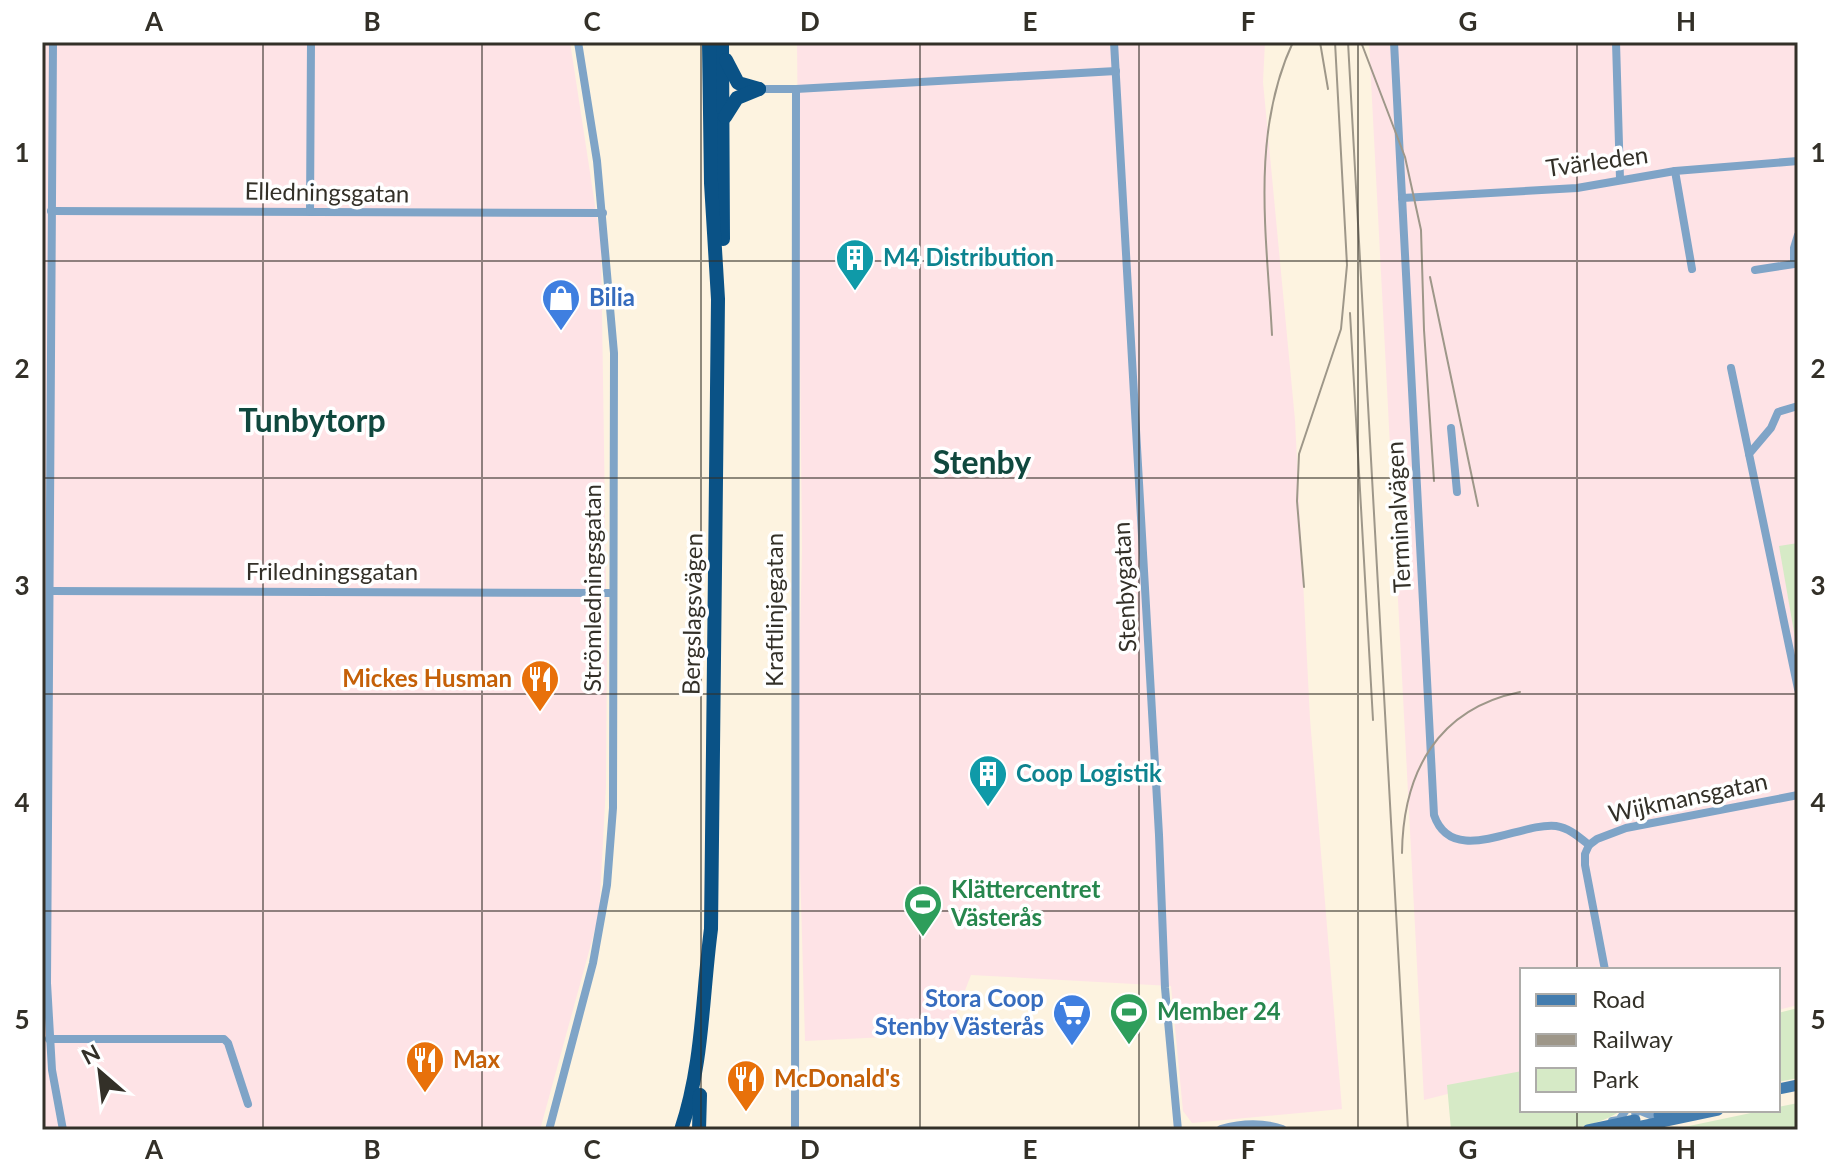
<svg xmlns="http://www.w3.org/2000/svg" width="1840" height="1172" viewBox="0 0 1840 1172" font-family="Lato,sans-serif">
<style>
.industrial{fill:#fee3e6}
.green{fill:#d6eac6}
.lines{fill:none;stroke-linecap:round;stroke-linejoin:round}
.minor{stroke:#7fa4c7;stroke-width:8}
.tertiary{stroke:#7fa4c7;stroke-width:10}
.secondary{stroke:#437cae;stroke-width:11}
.trunk{stroke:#0a5286;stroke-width:14}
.rail{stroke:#9e9789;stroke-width:2}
.grid{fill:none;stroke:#333028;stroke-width:2;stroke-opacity:0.55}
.labels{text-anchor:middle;stroke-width:7;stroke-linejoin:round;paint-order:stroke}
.street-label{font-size:24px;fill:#333028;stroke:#fff}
.culture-label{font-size:24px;font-weight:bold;fill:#0d838f;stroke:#fff;text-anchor:start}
.shop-label{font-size:24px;font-weight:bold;fill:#366cbe;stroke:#fff;text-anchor:start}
.food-label{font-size:24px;font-weight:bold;fill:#c56008;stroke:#fff;text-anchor:start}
.leisure-label{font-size:24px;font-weight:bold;fill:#27864d;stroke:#fff;text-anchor:start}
.district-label{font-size:32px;font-weight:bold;fill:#10483e;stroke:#fff}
.neatline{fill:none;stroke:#333028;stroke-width:3}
.grid-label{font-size:26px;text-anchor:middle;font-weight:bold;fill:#333028}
</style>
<rect width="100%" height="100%" fill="#fdf3e0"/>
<g class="industrial">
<polygon points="42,42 570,42 601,244 607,650 606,786 599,915 540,1130 42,1130"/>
<polygon points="797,42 1265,42 1263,82 1295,420 1310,719 1342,1109 1192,1123 1183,1111 1171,986 971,975 948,1034 805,1041 797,762 802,550"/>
<polygon points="1369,42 1798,42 1798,1005 1778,1010 1778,970 1522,970 1522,1075 1424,1100"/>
</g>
<g class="green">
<polygon points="1798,543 1798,655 1779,546"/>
<polygon points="1798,1008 1798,1078 1778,1082 1778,1013"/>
<path d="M 1522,1071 L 1522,1110 L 1619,1110 L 1619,1112 C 1575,1140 1501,1130 1451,1130 L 1447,1085 Z"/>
<polygon points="1798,1103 1798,1130 1670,1130 1765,1110 1778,1110 1778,1107"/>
</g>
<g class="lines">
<g class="minor">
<polyline points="53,42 47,983 52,1070 63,1130"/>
<polyline points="1114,42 1159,835 1165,988 1178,1130"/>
<path d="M 1394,42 L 1434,815 C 1452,868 1519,822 1556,826 C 1569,828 1579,837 1589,845"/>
<polyline points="1616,42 1620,179"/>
<polyline points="759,89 796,89 1116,71"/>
<polyline points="1675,171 1692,269"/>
<polyline points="1402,198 1577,188 1675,171 1798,161"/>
<polyline points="51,211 603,213"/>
<polyline points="310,212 311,42"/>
<polyline points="1755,270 1794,264 1794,248 1798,235"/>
<polyline points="1731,368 1749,454"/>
<polyline points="1798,406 1778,412 1771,428 1749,454 1798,689"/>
<polyline points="1451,428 1457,492"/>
<polyline points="51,591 613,593"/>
<polyline points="1589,845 1597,839 1626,828 1798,795"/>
<polyline points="1589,845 1585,854 1585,865 1605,970"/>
<polyline points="49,1039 224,1039 228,1043 248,1104"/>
<polyline points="1635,1110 1636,1125"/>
<polyline points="1638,1110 1653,1116"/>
<polyline points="1612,1121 1619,1120 1626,1110"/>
<polyline points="549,1130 593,963 607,885 613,808 614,353 597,161 578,42"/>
<polyline points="795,1130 796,89"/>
</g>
<path class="tertiary" d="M 1221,1130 C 1242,1124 1262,1123 1282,1130"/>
<g class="secondary">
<polyline points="1778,1089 1798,1085"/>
<polyline points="1659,1115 1681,1110"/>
<polyline points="1588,1130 1635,1120"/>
<polyline points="1623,1130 1718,1110"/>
</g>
<g class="trunk">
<polyline points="722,42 723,239"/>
<polyline points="726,60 738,83 759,89"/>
<polyline points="725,117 737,98 759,89"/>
<path d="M 681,1130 C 703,1065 702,997 711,929 L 718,299 L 711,183 L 709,42"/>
<polyline points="699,1130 700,1095"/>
</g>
<g class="rail">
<polyline points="1320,42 1328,89"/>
<polyline points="1348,42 1408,1130"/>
<polyline points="1361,42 1405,157 1421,230 1424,330 1434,481"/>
<polyline points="1430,277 1478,506"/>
<polyline points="1350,313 1373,720"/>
<path d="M 1272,335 C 1267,237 1250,134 1293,42"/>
<polyline points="1304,587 1297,501 1299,454 1341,329 1347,265 1335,42"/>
<path d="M 1402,853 C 1403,773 1437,709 1520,692"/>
</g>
</g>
<path class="grid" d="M 263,42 L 263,1130M 482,42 L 482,1130M 701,42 L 701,1130M 920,42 L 920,1130M 1139,42 L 1139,1130M 1358,42 L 1358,1130M 1577,42 L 1577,970M 42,261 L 1798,261M 42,478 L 1798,478M 42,694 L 1798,694M 42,911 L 1798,911M 1577,1110 L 1577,1130"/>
<defs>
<g id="building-pin" transform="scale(2)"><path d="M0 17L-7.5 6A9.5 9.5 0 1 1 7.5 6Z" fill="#0f9aa8" stroke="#fff"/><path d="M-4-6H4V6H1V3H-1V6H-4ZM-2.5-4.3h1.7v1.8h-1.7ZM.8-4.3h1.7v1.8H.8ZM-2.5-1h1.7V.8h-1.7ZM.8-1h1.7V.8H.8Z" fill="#fff"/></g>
<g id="shop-pin" transform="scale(2)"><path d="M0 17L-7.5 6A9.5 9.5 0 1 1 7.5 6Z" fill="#3f7fe0" stroke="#fff"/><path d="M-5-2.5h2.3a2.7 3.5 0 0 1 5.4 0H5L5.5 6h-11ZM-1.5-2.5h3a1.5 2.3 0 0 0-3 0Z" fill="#fff"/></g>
<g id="restaurant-pin" transform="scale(2)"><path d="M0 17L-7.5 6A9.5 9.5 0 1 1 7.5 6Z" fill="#e8710a" stroke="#fff"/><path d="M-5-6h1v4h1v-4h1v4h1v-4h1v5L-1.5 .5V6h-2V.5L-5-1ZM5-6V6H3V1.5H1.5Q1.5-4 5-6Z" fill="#fff"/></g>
<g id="stadium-pin" transform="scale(2)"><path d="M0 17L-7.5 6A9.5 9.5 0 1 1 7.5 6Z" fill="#2e9e5b" stroke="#fff"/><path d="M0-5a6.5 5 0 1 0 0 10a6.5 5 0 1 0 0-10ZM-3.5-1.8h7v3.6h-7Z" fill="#fff"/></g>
<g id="supermarket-pin" transform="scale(2)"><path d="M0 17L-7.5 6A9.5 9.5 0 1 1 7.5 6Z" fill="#3f7fe0" stroke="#fff"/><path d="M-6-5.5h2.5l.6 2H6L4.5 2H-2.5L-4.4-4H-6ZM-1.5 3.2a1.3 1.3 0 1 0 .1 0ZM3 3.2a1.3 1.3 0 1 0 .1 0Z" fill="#fff"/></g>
</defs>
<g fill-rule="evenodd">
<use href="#building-pin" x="855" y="258"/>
<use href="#shop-pin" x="561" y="298"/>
<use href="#restaurant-pin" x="540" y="679"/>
<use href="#building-pin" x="988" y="774"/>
<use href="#stadium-pin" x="923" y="904"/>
<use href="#stadium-pin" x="1129" y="1012"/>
<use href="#supermarket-pin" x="1072" y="1013"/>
<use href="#restaurant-pin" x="425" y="1060"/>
<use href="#restaurant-pin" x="746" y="1079"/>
</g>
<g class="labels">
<g class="street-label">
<text transform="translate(1597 162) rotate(-8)" y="8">Tvärleden</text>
<text transform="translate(327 193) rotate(1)" y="8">Elledningsgatan</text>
<text transform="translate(1399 517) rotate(-93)" y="8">Terminalvägen</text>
<text x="332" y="580">Friledningsgatan</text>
<text transform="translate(1125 587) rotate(-93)" y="8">Stenbygatan</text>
<text transform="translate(593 588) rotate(-90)" y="8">Strömledningsgatan</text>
<text transform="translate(775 610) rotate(-90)" y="8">Kraftlinjegatan</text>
<text transform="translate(693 614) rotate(-89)" y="8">Bergslagsvägen</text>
<text transform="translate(1688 798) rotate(-12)" y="8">Wijkmansgatan</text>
</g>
<g class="culture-label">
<text x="883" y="266">M4 Distribution</text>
<text x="1016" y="782">Coop Logistik</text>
</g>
<g class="shop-label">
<text x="589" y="306">Bilia</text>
<text x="1044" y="1007" text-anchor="end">Stora Coop<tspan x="1044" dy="28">Stenby Västerås</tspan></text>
</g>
<g class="food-label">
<text x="512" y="687" text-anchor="end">Mickes Husman</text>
<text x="453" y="1068">Max</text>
<text x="774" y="1087">McDonald's</text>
</g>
<g class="leisure-label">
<text x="951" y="898">Klättercentret<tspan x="951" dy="28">Västerås</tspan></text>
<text x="1157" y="1020">Member 24</text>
</g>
<g class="district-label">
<text x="312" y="432">Tunbytorp</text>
<text x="982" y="474">Stenby</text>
</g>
</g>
<rect width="1840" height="1172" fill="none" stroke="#ffffff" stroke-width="88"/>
<rect x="1520" y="968" width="260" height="144" fill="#ffffff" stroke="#adaca9" stroke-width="2"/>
<rect x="1536" y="994" width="40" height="12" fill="#437cae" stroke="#adaca9" stroke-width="2"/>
<text x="1592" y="1008" font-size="24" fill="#333028">Road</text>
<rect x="1536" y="1034" width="40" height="12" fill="#9e9789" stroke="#adaca9" stroke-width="2"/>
<text x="1592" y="1048" font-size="24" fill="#333028">Railway</text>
<rect x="1536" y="1068" width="40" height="24" fill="#d6eac6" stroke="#adaca9" stroke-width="2"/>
<text x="1592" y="1088" font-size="24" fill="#333028">Park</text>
<g transform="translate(100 1072) rotate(332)" stroke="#ffffff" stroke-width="6" paint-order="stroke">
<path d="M0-6L14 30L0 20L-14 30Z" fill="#333028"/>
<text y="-12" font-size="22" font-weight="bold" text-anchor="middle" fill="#333028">N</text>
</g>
<rect x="44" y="44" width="1752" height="1084" class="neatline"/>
<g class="grid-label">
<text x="154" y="31">A</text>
<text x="372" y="31">B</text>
<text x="592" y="31">C</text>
<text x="810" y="31">D</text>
<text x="1030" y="31">E</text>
<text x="1248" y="31">F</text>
<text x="1468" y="31">G</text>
<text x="1686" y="31">H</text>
<text x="22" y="162">1</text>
<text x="1818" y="162">1</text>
<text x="22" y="378">2</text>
<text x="1818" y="378">2</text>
<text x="22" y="595">3</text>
<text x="1818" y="595">3</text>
<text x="22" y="812">4</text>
<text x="1818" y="812">4</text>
<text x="22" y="1029">5</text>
<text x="1818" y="1029">5</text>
<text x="154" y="1159">A</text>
<text x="372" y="1159">B</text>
<text x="592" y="1159">C</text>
<text x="810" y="1159">D</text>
<text x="1030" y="1159">E</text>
<text x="1248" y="1159">F</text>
<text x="1468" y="1159">G</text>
<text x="1686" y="1159">H</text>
</g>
</svg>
